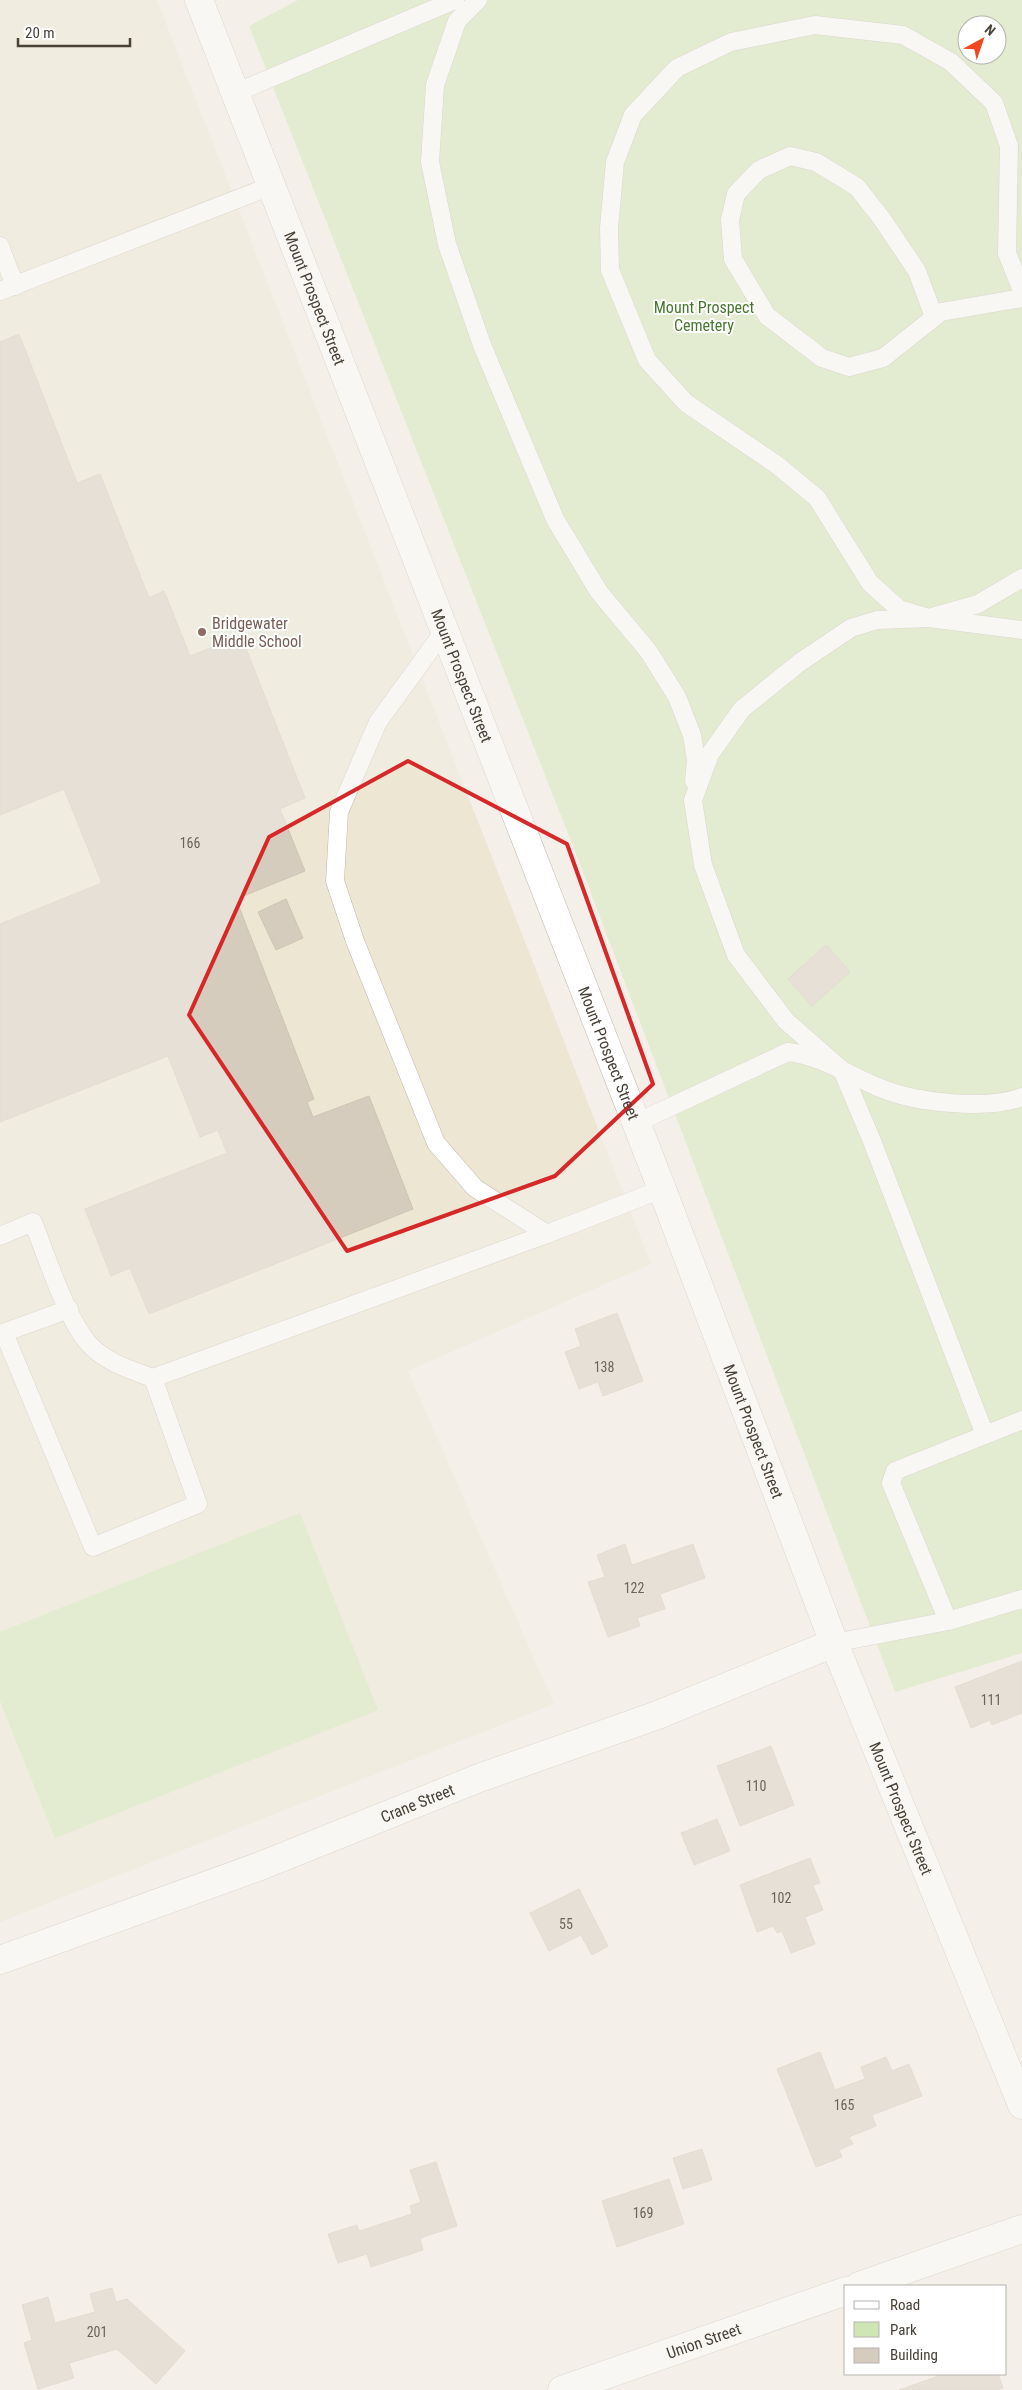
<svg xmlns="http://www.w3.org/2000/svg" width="1022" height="2390" viewBox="0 0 1022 2390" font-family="'Roboto Condensed',sans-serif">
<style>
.education{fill:#ece6d3}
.green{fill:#cee6b3;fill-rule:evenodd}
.building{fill:#d5ccbe;stroke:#cfc4b2}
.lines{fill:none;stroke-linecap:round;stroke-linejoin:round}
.service-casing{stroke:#bfb8ab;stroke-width:19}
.minor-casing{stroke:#bfb8ab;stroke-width:29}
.service{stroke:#fff;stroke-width:18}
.minor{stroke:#fff;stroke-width:28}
.marked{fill:none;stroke:#d62828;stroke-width:4;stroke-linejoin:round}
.education-dot{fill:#8d6e63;stroke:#fff;stroke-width:2}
.labels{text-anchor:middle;stroke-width:4;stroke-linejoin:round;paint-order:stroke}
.number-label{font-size:14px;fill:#6a6459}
.street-label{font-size:16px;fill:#474137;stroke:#fff}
.park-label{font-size:16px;fill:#47772d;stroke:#fff}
.education-label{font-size:16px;fill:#785e54;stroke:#fff;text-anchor:start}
</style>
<rect width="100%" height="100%" fill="#f4f0e9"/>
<polygon class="education" points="0,0 157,0 651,1264 408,1371 554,1704 0,1922"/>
<g class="green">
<path d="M 298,0 L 1022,0 L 1022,1653 L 895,1692 L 571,841 L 249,26 ZM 967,25 L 997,25 L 997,55 L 967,55 Z"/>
<polygon points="300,1513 378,1710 55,1838 0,1701 0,1632"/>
</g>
<g class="building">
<polygon points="19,334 77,483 100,474 149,598 164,591 190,656 241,636 305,798 280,809 305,871 236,899 314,1099 307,1102 313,1117 369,1096 413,1209 149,1314 130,1268 111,1276 85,1209 227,1153 218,1130 200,1137 168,1056 0,1122 0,924 102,883 64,789 0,815 0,342"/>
<polygon points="286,899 303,938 276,950 258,912"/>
<polygon points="826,945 850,972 812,1006 788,979"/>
<polygon points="617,1313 643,1381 603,1396 598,1382 579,1389 565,1352 581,1346 575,1329"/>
<polygon points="625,1544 632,1565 693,1544 705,1578 660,1594 665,1609 637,1618 640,1626 608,1637 588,1582 605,1577 597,1555"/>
<polygon points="1022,1661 1022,1713 992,1725 990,1720 971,1728 955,1687"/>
<polygon points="771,1746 794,1805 740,1826 717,1766"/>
<polygon points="717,1819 730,1851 694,1865 681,1833"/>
<polygon points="810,1858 820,1883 813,1885 823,1910 805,1917 815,1944 791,1953 782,1931 777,1933 773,1926 757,1932 740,1885"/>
<polygon points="579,1889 608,1946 592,1955 581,1935 549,1951 530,1913"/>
<polygon points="820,2052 835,2090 865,2079 861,2067 886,2057 892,2071 909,2064 922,2096 872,2115 876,2126 849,2137 853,2144 839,2150 842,2157 816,2167 777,2069"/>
<polygon points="702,2149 712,2180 683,2189 673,2158"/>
<polygon points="436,2162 457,2226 420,2238 423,2250 371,2267 367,2254 338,2263 328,2234 357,2225 359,2231 412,2214 410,2206 421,2202 410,2170"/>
<polygon points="669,2179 684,2224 617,2247 602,2201"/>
<polygon points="112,2288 116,2302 127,2299 185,2351 156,2384 117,2349 69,2363 74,2378 38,2389 24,2343 32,2340 22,2305 48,2297 55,2323 95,2312 90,2294"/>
<polygon points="935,2374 998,2374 1003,2388 998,2390 899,2390 936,2377"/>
</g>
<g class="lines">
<g class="service-casing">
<g id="service">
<polyline points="478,0 457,21 435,85 430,162 447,244 482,345 555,519 599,592 649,652 677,697 692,735 696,761 694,781"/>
<polyline points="235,93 455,0"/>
<polyline points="0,246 15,286"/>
<polyline points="0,291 271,186"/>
<polyline points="1022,291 1007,253 1009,146 994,103 951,62 903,35 815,25 731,42 677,68 633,115 615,162 609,228 610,270 647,360 686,403 777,465 817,498 870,583 899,609 929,618 978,604 1022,578"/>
<polyline points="934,317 917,271 882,219 857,187 816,162 790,156 759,170 736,194 730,220 733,259 767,316 822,358 849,367 883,358 941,312 1022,298"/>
<polyline points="444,631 378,722 339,812 335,881 355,941 436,1143 475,1188 547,1234 662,1189"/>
<path d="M 636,1123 L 788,1052 C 823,1056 851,1077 883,1089 C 918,1103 987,1110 1022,1097"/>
<path d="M 0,1236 L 33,1222 C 46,1255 67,1320 89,1344 C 105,1362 131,1370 153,1378 L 547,1234"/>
<polyline points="4,1333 93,1547 198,1504 153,1378"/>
<polyline points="0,1334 69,1309"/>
<polyline points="985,1435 1022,1420"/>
<polyline points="948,1621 891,1483 895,1471 985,1435 872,1141 842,1070 786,1021 736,955 703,865 693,800 710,754 742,709 799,663 851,628 877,620 929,618 1022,630"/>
<polyline points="834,1643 948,1621 1022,1599"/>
</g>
</g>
<g class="minor-casing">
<g id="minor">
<path id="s1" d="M 199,0 L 662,1189 L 834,1643 L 1022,2105"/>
<path id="s2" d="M 0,1960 L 263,1865 L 479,1778 L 655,1716 L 834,1643"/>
<polyline points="859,2286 1022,2229"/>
<path id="s3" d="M 562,2390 L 846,2291"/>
</g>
</g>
<use href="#service" class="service"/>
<use href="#minor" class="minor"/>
</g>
<path d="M0 0H1022V2390H0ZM 408,761 L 567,844 L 653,1084 L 555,1176 L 347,1251 L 189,1015 L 269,837 Z" fill="#f4f0e9" fill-opacity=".55" fill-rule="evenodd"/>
<path class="marked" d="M 408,761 L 567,844 L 653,1084 L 555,1176 L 347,1251 L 189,1015 L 269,837 Z"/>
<circle class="education-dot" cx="202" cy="632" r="5"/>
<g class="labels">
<g class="number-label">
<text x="190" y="848">166</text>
<text x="604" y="1372">138</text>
<text x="634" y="1593">122</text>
<text x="991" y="1705">111</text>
<text x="756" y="1791">110</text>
<text x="781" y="1903">102</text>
<text x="566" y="1929">55</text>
<text x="844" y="2110">165</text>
<text x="643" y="2218">169</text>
<text x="97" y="2337">201</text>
</g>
<g class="street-label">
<text dy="6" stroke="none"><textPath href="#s1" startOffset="320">Mount Prospect Street</textPath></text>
<text dy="6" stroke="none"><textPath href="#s1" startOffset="725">Mount Prospect Street</textPath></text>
<text dy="6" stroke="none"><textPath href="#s1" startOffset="1130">Mount Prospect Street</textPath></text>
<text dy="6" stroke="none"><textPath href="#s1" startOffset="1535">Mount Prospect Street</textPath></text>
<text dy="6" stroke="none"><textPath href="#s2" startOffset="446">Crane Street</textPath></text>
<text dy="6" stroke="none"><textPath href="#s1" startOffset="1940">Mount Prospect Street</textPath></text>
<text dy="6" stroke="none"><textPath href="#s3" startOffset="150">Union Street</textPath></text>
</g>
<g class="park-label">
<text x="704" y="313">Mount Prospect<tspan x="704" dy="18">Cemetery</tspan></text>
</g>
<g class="education-label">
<text x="212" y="629">Bridgewater<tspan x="212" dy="18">Middle School</tspan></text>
</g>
</g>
<rect x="844" y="2285" width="162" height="90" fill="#ffffff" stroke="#b5b3af"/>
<rect x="854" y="2301" width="25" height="8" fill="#ffffff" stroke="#b5b3af"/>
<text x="890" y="2310" font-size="15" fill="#474137">Road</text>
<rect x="854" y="2322" width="25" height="15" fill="#cee6b3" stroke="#b5b3af"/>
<text x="890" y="2335" font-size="15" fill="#474137">Park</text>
<rect x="854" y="2348" width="25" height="15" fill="#d5ccbe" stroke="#b5b3af"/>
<text x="890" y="2360" font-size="15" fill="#474137">Building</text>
<g transform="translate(982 40) rotate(40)"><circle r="24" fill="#ffffff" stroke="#b5b3af"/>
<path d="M0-4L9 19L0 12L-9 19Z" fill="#f14622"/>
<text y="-8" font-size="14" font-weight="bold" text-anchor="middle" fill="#474137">N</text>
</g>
<path d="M18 38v8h112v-8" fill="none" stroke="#474137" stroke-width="2.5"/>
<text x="25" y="38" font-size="15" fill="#474137" stroke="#ffffff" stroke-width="4" paint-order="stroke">20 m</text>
</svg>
